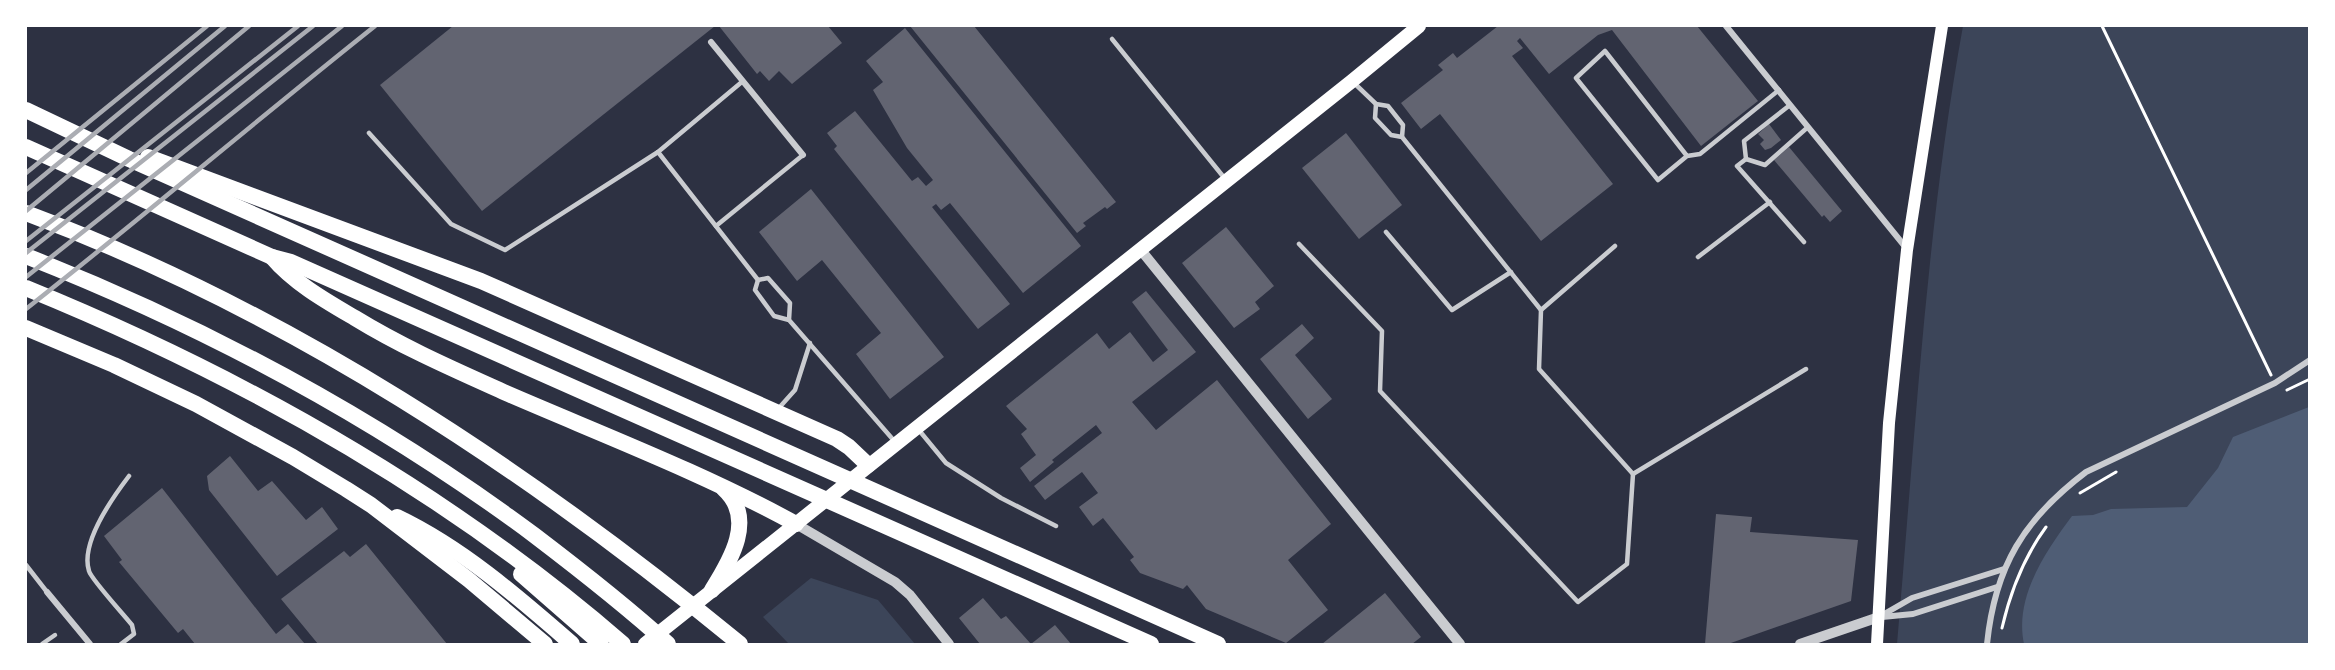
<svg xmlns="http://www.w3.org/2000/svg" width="2335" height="670" viewBox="0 0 2335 670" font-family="Barlow,sans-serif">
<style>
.green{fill:#3c4559}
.water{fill:#4f5d75}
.building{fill:#626471}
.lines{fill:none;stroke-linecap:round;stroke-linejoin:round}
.path{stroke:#fff;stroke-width:3}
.service{stroke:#caccd0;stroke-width:4.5}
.minor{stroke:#caccd0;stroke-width:6}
.tertiary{stroke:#caccd0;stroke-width:10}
.secondary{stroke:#fff;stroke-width:12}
.primary{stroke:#fff;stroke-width:14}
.motorway{stroke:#fff;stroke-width:16}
.rail{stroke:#abadb3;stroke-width:4.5}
</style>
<rect width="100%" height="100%" fill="#2d3142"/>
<g class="green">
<path d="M 1963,26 L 2309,26 L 2309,644 L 1897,644 C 1915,438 1926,230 1963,26 Z"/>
<polygon points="811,578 878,600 915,644 789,644 763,617"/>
</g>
<path class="water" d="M 2309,407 L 2309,644 L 2024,644 C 2014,597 2046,551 2072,516 L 2093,515 L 2111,509 L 2187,507 L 2218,468 L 2233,437 Z"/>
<g class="building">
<polygon points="453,26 715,26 482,211 380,85"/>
<polygon points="719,26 828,26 842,43 792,84 779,71 769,81 760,71 757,74"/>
<polygon points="910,26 974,26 1116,202 1107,209 1105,207 1083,223 1086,226 1077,233"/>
<polygon points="1498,26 1697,26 1758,101 1701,146 1612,30 1598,35 1549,74 1520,38 1517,41 1523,48 1512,56 1613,184 1541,241 1440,114 1421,129 1401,103 1443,70 1438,65 1453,53 1457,58"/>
<polygon points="905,28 1081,246 1023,293 950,203 941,210 936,204 932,207 1010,304 978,329 834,149 837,146 827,133 855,111 912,181 918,177 926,186 933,180 907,148 873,90 883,82 866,61"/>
<polygon points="1769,124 1781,140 1771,148 1765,150 1760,144 1764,140 1758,134"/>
<polygon points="1346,133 1402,205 1359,239 1302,168"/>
<polygon points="1789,147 1842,211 1830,222 1824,215 1822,217 1774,160"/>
<polygon points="811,189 944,357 890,399 856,354 881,333 822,260 797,281 759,232"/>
<polygon points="1226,227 1274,286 1255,302 1260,309 1234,328 1182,263"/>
<polygon points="1146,291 1196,352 1132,402 1156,430 1217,380 1331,524 1288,560 1328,610 1286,643 1206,609 1187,585 1183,589 1140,573 1130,560 1134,557 1103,518 1093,526 1079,507 1098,493 1082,472 1045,500 1034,486 1102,433 1096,425 1052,460 1054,462 1030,482 1020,468 1036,455 1021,434 1027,429 1006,406 1097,333 1109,349 1130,332 1153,362 1168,350 1132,302"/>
<polygon points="1302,324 1314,338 1295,355 1332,399 1308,419 1260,359"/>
<polygon points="230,456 258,491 272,481 306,520 322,507 338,529 277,576 209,490 207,476"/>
<polygon points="162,488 276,634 288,624 305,644 195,644 183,629 178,633 119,562 122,560 104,536"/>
<polygon points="1716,514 1752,517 1750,532 1858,540 1851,601 1728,644 1705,644"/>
<polygon points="366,544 447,644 318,644 281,599 344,551 350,557"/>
<polygon points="1385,593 1421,637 1412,644 1322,644"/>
<polygon points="983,598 1001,619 1006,616 1031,644 980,644 959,618"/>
<polygon points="1055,625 1071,644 1031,644"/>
</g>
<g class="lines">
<g class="path">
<polyline points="2102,26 2271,375"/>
<polyline points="2287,390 2310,379"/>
<polyline points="2080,493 2116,472"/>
<path d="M 2002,628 C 2010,593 2024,557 2046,527"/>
</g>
<g class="service">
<polyline points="1112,39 1226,180"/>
<polyline points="743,81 658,152 758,280"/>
<polyline points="1353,82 1376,104 1388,106 1403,125 1402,137"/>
<polyline points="1376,104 1375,118 1391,135 1402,137 1541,310 1615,246"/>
<polyline points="369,133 451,224 505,250 658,152"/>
<polyline points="1700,154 1687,156 1658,180 1576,78 1605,51 1687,156 1700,154 1779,90"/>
<polyline points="1746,159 1737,166 1804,242"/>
<polyline points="1746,159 1765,165 1808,127"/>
<polyline points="1746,159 1744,141 1790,105"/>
<polyline points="716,226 803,155"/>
<polyline points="1386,232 1452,310 1511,272"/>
<polyline points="1299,244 1382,331 1380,391 1578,602 1627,564 1633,474"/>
<polyline points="1698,257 1770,202"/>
<polyline points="1541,310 1539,369 1633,474 1806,369"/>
<polyline points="789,320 790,303 768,278 758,280 755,290 774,316 789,320 896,443"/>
<polyline points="778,409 795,390 810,343"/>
<polyline points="918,429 946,463 1001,498 1056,526"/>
<polyline points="26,565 47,592"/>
<polyline points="42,644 55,635"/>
<path d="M 121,644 L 134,634 L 132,625 C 125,616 91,579 89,571 C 80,543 113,497 129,476"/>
</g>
<g class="minor">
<polyline points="1726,26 1907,249"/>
<polyline points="711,42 803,155"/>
<polyline points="47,592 90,644"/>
<polyline points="1879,617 1912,598 2004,569"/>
<polyline points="1882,617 1913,614 1997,587"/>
<path d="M 1987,644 C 1995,566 2024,519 2086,472 L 2275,383 L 2310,360"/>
</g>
<g class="tertiary">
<polyline points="1140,249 1460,644"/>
<polyline points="796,524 895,582 910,595 949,644"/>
<polyline points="1800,644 1879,617"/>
</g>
<polyline class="secondary" points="1877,644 1889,423 1907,250 1942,26"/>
<polyline class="primary" points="645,644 1352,81 1419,26"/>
<g class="motorway">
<polyline points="26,110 129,159 1218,644"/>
<polyline points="26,147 272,257 291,262 1151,644"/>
<polyline points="148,157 481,281 837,439 849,447 868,465"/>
<path d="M 26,213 C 288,311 524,467 740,644"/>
<path d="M 26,256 C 206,327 378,419 534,535 C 580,570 625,605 668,644"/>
<path d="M 272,257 C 294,283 326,301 355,318 C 404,348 455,370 506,393 C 603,435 703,473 796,524"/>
<path d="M 26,288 C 242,376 446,491 623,644"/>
<polyline points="26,328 114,365 196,404 293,457 346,489 371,505 469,580 545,644"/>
<path d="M 397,517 C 462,548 518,597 572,644"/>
<polyline points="521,574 601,644"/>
<path d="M 712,590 C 731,560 756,518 724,489"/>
</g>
<g class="rail">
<polyline points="26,173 207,26"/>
<polyline points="26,190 225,26"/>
<polyline points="26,211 249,26"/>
<polyline points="26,241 298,26"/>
<polyline points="26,253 313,26"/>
<polyline points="26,277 342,26"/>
<path d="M 26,309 C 144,216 258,119 375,26"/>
</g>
</g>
<rect width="2335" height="670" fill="none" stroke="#ffffff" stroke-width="54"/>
</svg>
